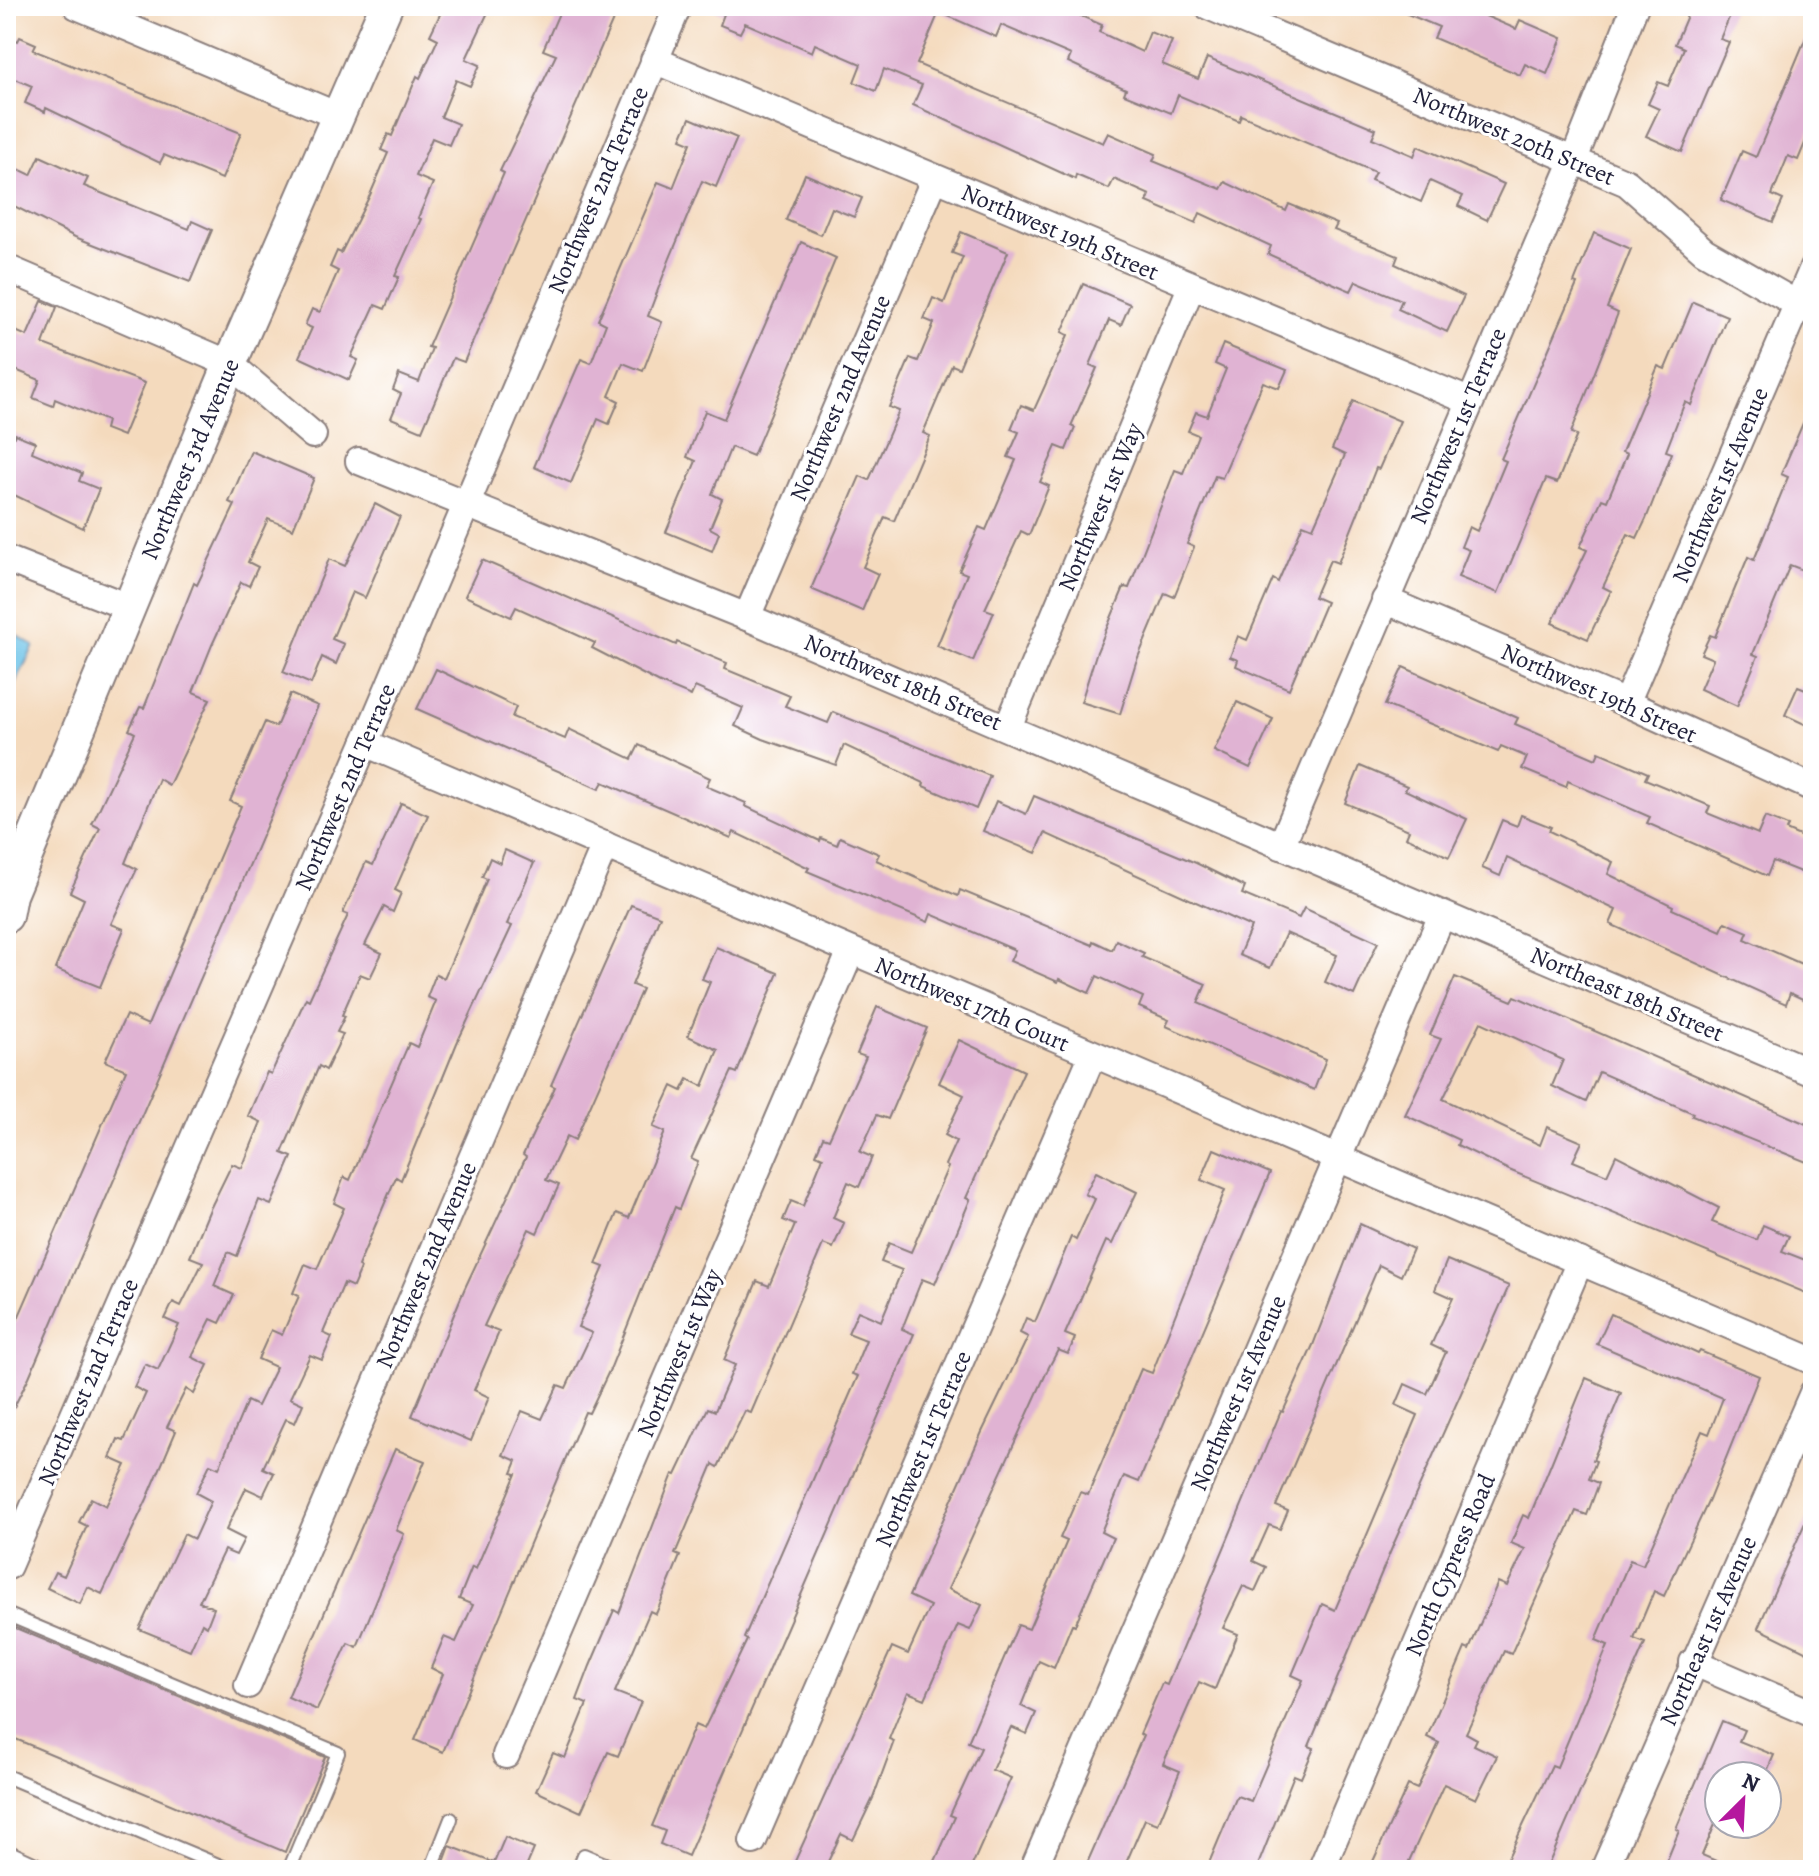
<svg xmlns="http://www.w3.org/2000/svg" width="1819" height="1876" viewBox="0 0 1819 1876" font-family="Alegreya,serif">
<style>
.water{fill:#6bc2e8;stroke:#467292;stroke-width:2}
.building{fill:#e0b3d3}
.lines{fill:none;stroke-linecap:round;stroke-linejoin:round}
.service-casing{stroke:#8b7e7c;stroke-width:16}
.minor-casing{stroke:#8b7e7c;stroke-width:30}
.tertiary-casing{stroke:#8b7e7c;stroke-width:36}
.service{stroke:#fff;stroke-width:12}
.minor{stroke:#fff;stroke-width:26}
.tertiary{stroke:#fff;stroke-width:32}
.labels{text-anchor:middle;stroke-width:6;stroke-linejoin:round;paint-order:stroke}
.street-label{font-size:24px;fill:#22223b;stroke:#fff}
</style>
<rect width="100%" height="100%" fill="#fff"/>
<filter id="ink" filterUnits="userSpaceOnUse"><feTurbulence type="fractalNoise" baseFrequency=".0125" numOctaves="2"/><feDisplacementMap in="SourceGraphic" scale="16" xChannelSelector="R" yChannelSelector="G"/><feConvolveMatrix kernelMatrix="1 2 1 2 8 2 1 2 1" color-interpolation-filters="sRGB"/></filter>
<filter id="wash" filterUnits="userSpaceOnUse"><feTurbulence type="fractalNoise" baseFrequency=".006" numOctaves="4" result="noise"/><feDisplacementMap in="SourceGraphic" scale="32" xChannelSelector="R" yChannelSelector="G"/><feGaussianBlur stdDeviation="1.8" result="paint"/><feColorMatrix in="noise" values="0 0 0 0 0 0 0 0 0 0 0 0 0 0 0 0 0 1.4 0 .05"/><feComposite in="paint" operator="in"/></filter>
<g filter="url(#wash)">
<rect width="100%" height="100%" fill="#f4dabd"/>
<polygon class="water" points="6,628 34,646 6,702"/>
<g id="blocks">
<g class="building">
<polygon points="444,6 491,6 466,59 480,65 470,86 456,80 441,117 458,124 449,145 432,138 416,176 433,183 418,218 421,219 395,276 399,277 385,309 375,305 351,357 358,360 349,380 299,357 312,328 305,325 312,309 320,312 338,271 330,267 337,251 341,253 370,195 388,153 381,150 388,134 392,136 417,76 420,78 438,39 430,35"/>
<polygon points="562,6 619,6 464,362 453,358 422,431 391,418 401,394 393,390 399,374 419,382 432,348 428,347 504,173 500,171 556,55 543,50"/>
<polygon points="706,6 1058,6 1102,25 1099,32 1142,52 1150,32 1172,41 1162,64 1198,79 1207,58 1376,129 1372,138 1414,156 1418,146 1504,184 1487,220 1458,206 1463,196 1430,181 1421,202 1371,180 1375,172 1241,115 1239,121 1178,95 1171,113 1124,94 1126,89 1068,62 1071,55 1001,25 996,37 939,12 917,64 1103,143 1108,133 1156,154 1153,161 1221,189 1225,182 1286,211 1289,204 1337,224 1334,230 1398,256 1395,264 1464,296 1447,332 1398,309 1402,300 1356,281 1351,291 1330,282 1268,254 1271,246 1200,213 1196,223 1147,202 1150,195 1114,179 1109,189 1076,175 1075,179 913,105 922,85 884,69 876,91 854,82 861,64 815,44 812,52 745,23 740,33 720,25 724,14"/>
<polygon points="1388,6 1462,6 1516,29 1520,20 1562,38 1547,74 1525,64 1520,75 1434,38 1439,27"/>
<polygon points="1691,6 1734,6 1720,39 1729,42 1682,152 1646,136 1659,109 1648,104 1658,82 1668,86 1684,48 1675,44"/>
<polygon points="1812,23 1813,124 1798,160 1788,156 1772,195 1783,200 1773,222 1721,200 1742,151 1756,157"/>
<polygon points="6,36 18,41 20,37 36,44 33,50 241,133 222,179 164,155 160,163 46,108 45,112 25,103 32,86 6,75"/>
<polygon points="690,118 737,138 716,187 702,181 670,258 648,316 662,322 643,371 623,363 609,396 619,401 609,424 598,419 571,483 534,467 581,359 591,363 606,324 598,320 658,182 673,188 691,143 681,139"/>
<polygon points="40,156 88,178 84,186 189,229 192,221 212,230 190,282 75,237 6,202 6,163 31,175"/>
<polygon points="805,174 862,198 854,217 832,208 821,235 786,220"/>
<polygon points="961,232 1008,252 959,368 952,365 923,433 930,436 894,521 885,517 863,567 878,574 862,611 811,589 860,476 869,480 899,411 889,407 910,358 918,361 934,323 924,319 933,298 944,303 963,257 952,253"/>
<polygon points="1594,233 1631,249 1607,308 1618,313 1571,433 1577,435 1557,483 1546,479 1498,593 1458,577 1469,550 1461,547 1469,527 1477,531 1506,461 1501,459 1577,284 1574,283"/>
<polygon points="801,242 836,258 753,456 731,447 712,494 722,499 710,528 719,533 712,551 666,532 696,461 687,457 705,411 724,419"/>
<polygon points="1083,284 1130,304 1121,325 1109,320 1090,365 1097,368 1071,426 1075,428 1066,450 1056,446 1040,482 1049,486 1029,535 1021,531 985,609 994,612 973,661 937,646 967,574 959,571 979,527 986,530 1016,460 1008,457 1019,432 1011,429 1021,405 1034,410 1068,335 1062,332"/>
<polygon points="42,301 57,307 43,344 145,383 123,436 105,429 107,421 55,399 53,406 33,398 40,380 6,366 6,327 27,336"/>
<polygon points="1693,302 1727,316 1691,405 1685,402 1666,451 1672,453 1646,519 1637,538 1628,534 1603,587 1611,591 1588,639 1552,623 1587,550 1580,547 1602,499 1607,501 1627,454 1622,452 1658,366 1665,369"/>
<polygon points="1223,344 1287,370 1279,388 1263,382 1222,478 1215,476 1187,544 1194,547 1174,597 1165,593 1136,662 1120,714 1081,702 1096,654 1124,587 1129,588 1175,470 1183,473 1198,435 1188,431 1196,412 1207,416 1226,369 1215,364"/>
<polygon points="1813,400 1813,574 1790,565 1753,654 1758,656 1737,706 1700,689 1713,659 1701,654 1710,635 1715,637 1748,557 1754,560 1788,477 1781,474"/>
<polygon points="1353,401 1400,421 1379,469 1376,468 1338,563 1330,560 1314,597 1326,602 1289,689 1236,666 1238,660 1230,657 1238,636 1247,640 1273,579 1278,582 1303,524 1313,528 1345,455 1332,449"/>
<polygon points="15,434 35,442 32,452 82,473 79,481 99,489 83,528 6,491 6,457"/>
<polygon points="251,451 314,478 293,529 268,519 248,562 258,567 249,586 241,582 212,645 193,692 210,699 169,785 159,779 125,863 137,869 111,924 124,929 100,987 55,969 84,899 70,892 100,828 92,824 135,733 129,730 140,707 144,708 194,583 197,585 235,505 229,502"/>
<polygon points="375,504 400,517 365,598 352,592 332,639 344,644 336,664 322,657 311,684 283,672 329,559 345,566"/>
<polygon points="482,560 676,645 677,642 727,663 725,669 790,696 785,706 828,723 833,712 990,776 976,809 923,786 924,783 844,745 836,765 763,739 735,726 743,708 695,687 691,696 660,683 592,648 595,643 516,607 511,617 465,596"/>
<polygon points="1403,667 1518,718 1515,724 1596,759 1599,752 1648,773 1645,779 1710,806 1707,813 1758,834 1765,817 1788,826 1786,830 1813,842 1813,877 1773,861 1767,876 1647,823 1650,817 1568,781 1566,787 1522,769 1527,757 1501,746 1498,752 1385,705"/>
<polygon points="436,669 516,707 512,717 565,739 569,729 632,759 639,745 710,778 706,786 746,803 745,806 820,841 821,838 837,845 840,837 879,854 876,860 958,896 960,890 1092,945 1093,941 1112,950 1116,940 1144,953 1142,957 1206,984 1198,1003 1326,1059 1314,1090 1166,1026 1169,1020 1139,1007 1143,997 1097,976 1089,993 1059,979 1058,982 1010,961 1015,950 931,914 928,922 807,871 809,868 734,832 731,838 603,782 599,789 417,709"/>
<polygon points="1798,686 1813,692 1813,728 1785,715"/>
<polygon points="290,694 318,706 29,1377 6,1423 6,1318 16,1323 126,1070 105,1061 126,1015 148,1025 241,806 230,801 265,722 276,727"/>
<polygon points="1237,702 1273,719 1250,768 1214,751"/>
<polygon points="1360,766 1407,786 1405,790 1467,819 1449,857 1406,837 1409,830 1345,803"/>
<polygon points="1034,796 1196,863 1245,887 1242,894 1299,918 1304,908 1378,942 1354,995 1325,982 1337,955 1286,933 1270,968 1239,955 1251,927 1045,833 1036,853 983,831 996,801 1026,814"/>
<polygon points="401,803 428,815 395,890 401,893 393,912 384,907 365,945 382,953 370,978 360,974 342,1015 345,1016 337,1032 343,1034 326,1070 319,1066 282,1153 292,1157 271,1205 259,1200 237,1256 228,1252 214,1286 234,1295 220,1323 211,1319 192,1357 208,1365 194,1394 186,1389 167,1427 176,1431 147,1499 102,1594 88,1587 80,1604 47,1588 55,1572 64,1576 87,1526 79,1522 91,1498 106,1506 126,1465 110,1458 118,1439 124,1441 146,1393 134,1387 145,1364 158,1370 179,1325 165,1319 173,1302 181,1306 203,1262 190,1257 210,1209 232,1164 242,1168 261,1122 248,1116 267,1072 271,1074 306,998 309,1000 348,915 343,913 366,862 373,865"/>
<polygon points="1521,815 1551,827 1549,831 1613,862 1608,874 1673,906 1672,909 1721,931 1725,922 1748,932 1745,939 1813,969 1813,1004 1790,993 1786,1004 1610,924 1616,910 1507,858 1500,876 1482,868 1502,820 1517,826"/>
<polygon points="505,850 534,863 507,924 512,926 457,1043 401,1180 396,1177 358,1266 361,1268 353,1287 344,1283 323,1333 332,1337 322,1360 310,1355 290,1398 303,1404 295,1423 286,1419 263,1468 274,1473 263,1496 246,1488 226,1530 244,1539 236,1555 224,1550 199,1602 214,1608 207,1626 202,1623 190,1650 139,1629 184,1534 194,1539 211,1501 196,1493 210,1464 219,1468 247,1401 257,1406 276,1367 258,1359 271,1330 282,1335 299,1296 293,1293 305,1264 317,1269 344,1208 334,1203 344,1177 350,1180 409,1043 417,1047 436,1001 427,997 436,974 444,978 487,879 482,877 490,858 500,863"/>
<polygon points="631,905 660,916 632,985 642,989 575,1140 567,1136 546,1180 559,1185 537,1233 529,1229 484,1326 499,1332 474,1390 489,1397 471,1441 412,1416 464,1290 526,1157 523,1155 555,1087 551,1085"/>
<polygon points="716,947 778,973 737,1073 732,1071 691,1159 698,1162 679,1209 675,1207 611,1367 589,1413 585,1412 443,1752 415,1740 443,1674 431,1668 444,1637 456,1642 473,1605 459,1599 472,1567 476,1569 516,1474 512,1473 517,1461 503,1455 522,1411 542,1419 558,1385 566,1388 592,1333 578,1327 604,1267 596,1264 617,1213 629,1218 665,1132 653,1127 672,1086 682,1091 688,1079 703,1086 718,1050 688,1036 710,982 702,979"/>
<polygon points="1455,977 1512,1001 1515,996 1813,1127 1813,1152 1809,1163 1692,1116 1693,1113 1599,1072 1586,1102 1552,1086 1563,1060 1481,1022 1443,1099 1540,1145 1547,1127 1582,1142 1573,1161 1607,1175 1616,1155 1719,1208 1712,1222 1757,1240 1763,1225 1789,1236 1782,1251 1813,1263 1813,1296 1509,1170 1457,1145 1459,1140 1405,1115 1441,1039 1430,1035"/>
<polygon points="877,1007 927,1028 888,1119 877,1115 860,1152 872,1157 859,1187 848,1182 833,1218 844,1223 833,1248 823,1244 751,1413 745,1411 718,1467 713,1464 675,1554 680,1556 656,1614 650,1611 615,1692 641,1702 618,1756 608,1752 581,1812 536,1791 553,1753 565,1758 587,1704 577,1700 590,1666 614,1610 619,1613 673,1474 676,1475 708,1408 715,1411 735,1365 724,1360 757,1281 769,1286 795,1225 783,1220 791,1201 803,1206 823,1157 816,1154 823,1137 829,1139 866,1057 857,1054"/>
<polygon points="959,1040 1024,1071 966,1198 970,1200 935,1284 922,1279 902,1329 914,1334 688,1856 660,1844 665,1831 652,1826 695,1725 704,1729 747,1640 744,1638 858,1376 852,1374 866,1340 848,1333 858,1311 881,1321 902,1270 881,1262 889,1243 911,1252 948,1167 945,1165 956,1141 945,1135 964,1095 939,1083"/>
<polygon points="1214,1149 1270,1173 1139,1482 1124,1476 1101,1532 1113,1538 1075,1625 1072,1624 1054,1668 1039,1661 1021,1706 1036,1713 1027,1734 1011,1727 992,1770 1011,1778 970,1870 931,1870 955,1817 950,1815 981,1748 968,1742 1018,1625 1029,1629 1067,1541 1060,1538 1080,1492 1088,1495 1141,1369 1152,1373 1225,1190 1201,1180"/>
<polygon points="1096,1172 1137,1192 1112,1244 1106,1241 1065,1334 1075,1338 1068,1354 1058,1350 1049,1367 948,1589 982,1605 970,1630 958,1625 925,1699 908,1692 889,1739 894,1741 873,1798 853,1840 841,1834 824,1870 791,1870 892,1647 908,1654 930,1606 909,1596 982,1432 1028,1337 1020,1333 1026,1318 1035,1322 1071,1237 1076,1240 1095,1199 1085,1194"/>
<polygon points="1360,1224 1413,1249 1401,1276 1379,1265 1276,1506 1288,1511 1280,1529 1269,1525 1253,1561 1266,1567 1255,1591 1243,1586 1223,1628 1238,1634 1215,1689 1199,1682 1163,1764 1180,1771 1158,1824 1145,1819 1123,1870 1084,1870 1143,1736 1140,1734 1162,1683 1167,1685 1281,1411 1283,1412 1313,1345"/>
<polygon points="1447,1260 1509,1286 1394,1543 1309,1746 1314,1748 1301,1778 1294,1775 1256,1870 1206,1870 1237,1796 1251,1801 1303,1680 1292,1675 1322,1604 1335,1610 1418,1415 1396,1405 1405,1384 1427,1394 1446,1352 1431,1345 1453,1298 1435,1290"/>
<polygon points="1611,1314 1698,1354 1700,1351 1759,1376 1709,1500 1664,1596 1654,1591 1634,1639 1645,1643 1546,1870 1502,1870 1552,1765 1557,1767 1608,1645 1596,1640 1630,1560 1643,1565 1702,1431 1709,1434 1723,1398 1597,1344"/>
<polygon points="1586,1378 1621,1393 1593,1460 1596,1461 1589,1479 1599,1483 1587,1515 1576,1511 1511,1654 1504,1651 1466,1733 1477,1739 1474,1745 1497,1756 1476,1799 1444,1784 1405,1870 1369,1870 1408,1785 1417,1789 1439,1743 1427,1737 1465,1648 1469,1650 1498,1582 1507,1586 1525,1549 1511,1543 1523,1515 1529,1518"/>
<polygon points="395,1449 425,1461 396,1530 404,1534 357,1647 348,1643 317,1710 288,1697"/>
<polygon points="1813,1505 1813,1655 1758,1628"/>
<polygon points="6,1624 325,1757 285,1852 6,1735"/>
<polygon points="1722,1721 1744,1730 1739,1741 1774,1755 1765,1776 1719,1776 1719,1815 1702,1855 1737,1870 1663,1870 1679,1831 1676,1829"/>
<polygon points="505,1837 534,1849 525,1870 441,1870 450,1846 494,1863"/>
</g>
</g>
</g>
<g filter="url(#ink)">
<use href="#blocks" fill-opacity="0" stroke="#8b7e7c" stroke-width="2"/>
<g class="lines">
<g class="service-casing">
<g id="service">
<polyline points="6,1614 338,1753 289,1870"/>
<polyline points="6,1776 230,1870"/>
<polyline points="431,1870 451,1819"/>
<polyline points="578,1870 584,1855 619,1870"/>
</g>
</g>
<g class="minor-casing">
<g id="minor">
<polyline points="77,6 338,116"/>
<polyline points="1208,6 1627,183 1704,251 1813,313"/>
<polyline points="654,60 1469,401"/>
<polyline points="6,268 230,364 313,435"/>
<polyline points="359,461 747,617 1813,1073"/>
<polyline points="6,559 128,607"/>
<polyline points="1385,600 1626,703 1813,788"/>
<polyline points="747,617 934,180"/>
<polyline points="1626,703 1813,268"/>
<polyline points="1008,727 1191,287"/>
<polyline points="365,743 1813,1361"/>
<polyline points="1281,846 1573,162 1635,6"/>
<polyline points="8,1566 365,743 678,6"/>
<polyline points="1693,1662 1813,1714"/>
<polyline points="248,1685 605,845"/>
<polyline points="506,1755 851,951"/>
<polyline points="753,1841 1092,1056"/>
<polyline points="6,1858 32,1870"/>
<polyline points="1033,1870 1442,915"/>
<polyline points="1321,1870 1580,1261"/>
<polyline points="1604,1870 1813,1393"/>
</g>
</g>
<g class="tertiary-casing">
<polyline id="tertiary" points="6,916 10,895 230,364 386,6"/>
</g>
<use href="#service" class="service"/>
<use href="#minor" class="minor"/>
<use href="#tertiary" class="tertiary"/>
</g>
</g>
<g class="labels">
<g class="street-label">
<text transform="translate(1514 136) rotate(23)" y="8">Northwest 20th Street</text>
<text transform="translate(598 190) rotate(-67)" y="8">Northwest 2nd Terrace</text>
<text transform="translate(1060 232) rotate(23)" y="8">Northwest 19th Street</text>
<text transform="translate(840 398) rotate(-67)" y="8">Northwest 2nd Avenue</text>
<text transform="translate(1458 426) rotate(-67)" y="8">Northwest 1st Terrace</text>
<text transform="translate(190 459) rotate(-67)" y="8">Northwest 3rd Avenue</text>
<text transform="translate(1720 485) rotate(-67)" y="8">Northwest 1st Avenue</text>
<text transform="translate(1100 507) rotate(-67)" y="8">Northwest 1st Way</text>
<text transform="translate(903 682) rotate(23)" y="8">Northwest 18th Street</text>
<text transform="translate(1599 693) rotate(24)" y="8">Northwest 19th Street</text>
<text transform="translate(345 787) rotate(-67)" y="8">Northwest 2nd Terrace</text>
<text transform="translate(1627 994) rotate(23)" y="8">Northeast 18th Street</text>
<text transform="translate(972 1004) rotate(23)" y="8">Northwest 17th Court</text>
<text transform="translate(426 1265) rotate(-67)" y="8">Northwest 2nd Avenue</text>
<text transform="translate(679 1353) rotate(-67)" y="8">Northwest 1st Way</text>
<text transform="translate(88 1382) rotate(-67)" y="8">Northwest 2nd Terrace</text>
<text transform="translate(1238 1393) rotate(-67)" y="8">Northwest 1st Avenue</text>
<text transform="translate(923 1449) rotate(-67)" y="8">Northwest 1st Terrace</text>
<text transform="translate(1450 1565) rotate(-67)" y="8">North Cypress Road</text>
<text transform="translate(1708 1631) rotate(-66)" y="8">Northeast 1st Avenue</text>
</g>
</g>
<rect width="1819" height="1876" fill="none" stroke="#fff" stroke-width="32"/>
<g transform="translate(1743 1800) rotate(24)"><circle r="38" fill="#ffffff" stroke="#a7a7b1" stroke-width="2"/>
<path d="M0-6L14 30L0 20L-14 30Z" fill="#b5179e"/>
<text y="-12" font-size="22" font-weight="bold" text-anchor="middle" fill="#22223b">N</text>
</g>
</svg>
